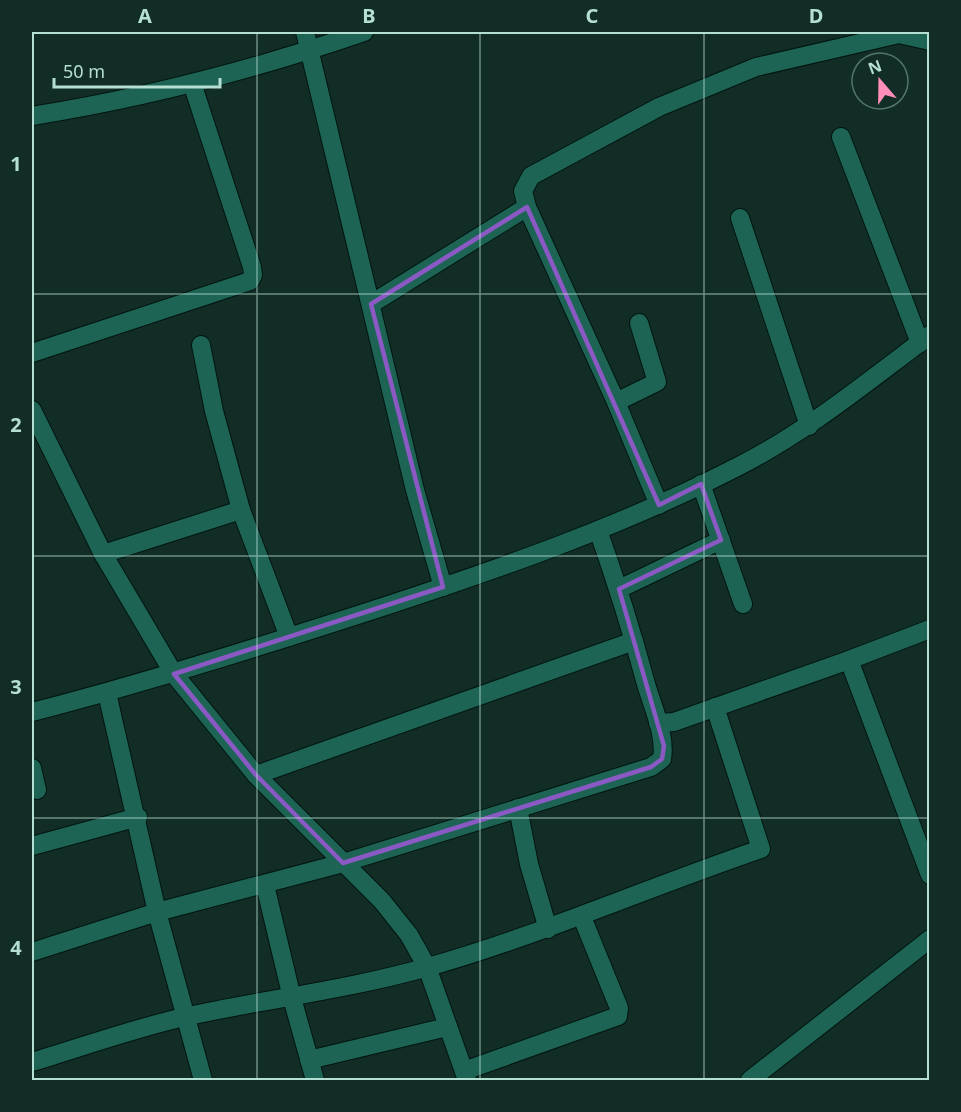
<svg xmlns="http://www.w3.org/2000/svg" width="961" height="1112" viewBox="0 0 961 1112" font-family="'Noto Sans',sans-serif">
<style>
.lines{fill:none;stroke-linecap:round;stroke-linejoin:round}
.minor-casing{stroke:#00150f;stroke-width:20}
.minor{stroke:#1d6455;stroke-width:18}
.marked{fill:none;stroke:#8a59c4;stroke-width:4.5;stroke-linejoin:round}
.grid{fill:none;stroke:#b6dfd4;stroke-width:1.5;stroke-opacity:0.55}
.neatline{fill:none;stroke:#b6dfd4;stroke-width:2}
.grid-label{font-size:20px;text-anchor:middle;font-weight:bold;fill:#b6dfd4}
</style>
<rect width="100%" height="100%" fill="#112d26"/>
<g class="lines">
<g class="minor-casing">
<g id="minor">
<polyline points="305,32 415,490 443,587"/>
<path d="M 32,116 C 145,98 256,69 364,32"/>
<polyline points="841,137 920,343"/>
<polyline points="740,218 809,426"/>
<polyline points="371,304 527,207"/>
<polyline points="201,345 214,411 241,510 289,637"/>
<polyline points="32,353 250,281 253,275 252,267 192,83"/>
<polyline points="616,402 657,382 639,323"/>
<polyline points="32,410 103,554 174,674 256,775 382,901 409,935 427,967 467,1080"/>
<polyline points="701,484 743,604"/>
<polyline points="659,505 616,402 527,207 523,191 531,176 659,107 756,67 899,34 930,41"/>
<polyline points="103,554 241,510"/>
<polyline points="619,589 721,540"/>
<polyline points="849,660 930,875"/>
<polyline points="107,693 157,912 203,1080"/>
<path d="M 32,712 C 145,683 256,648 367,612 C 493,571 621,527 739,466 C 808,431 868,381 930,335"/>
<polyline points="658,723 674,722 849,660 930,629"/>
<polyline points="32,768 37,790"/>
<polyline points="256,775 634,641"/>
<polyline points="518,808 529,864 548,929"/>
<polyline points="32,846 138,817"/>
<polyline points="265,885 292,998 315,1080"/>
<path d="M 32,952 L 157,912 L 343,863 L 651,767 L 662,759 C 666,735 653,708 646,684 C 632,632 616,581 598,530"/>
<polyline points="309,1060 447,1027"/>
<path d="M 32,1062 C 82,1047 132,1029 184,1017 C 265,999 347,990 428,967 C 541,935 649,887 761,849 L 715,707"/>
<polyline points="464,1071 618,1016 619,1008 582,917"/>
<polyline points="750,1080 930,939"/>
</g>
</g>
<use href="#minor" class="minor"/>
</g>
<path class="marked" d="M 527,207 L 659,505 L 701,484 L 721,540 L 619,589 L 664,746 L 662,759 L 651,767 L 343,863 L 256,775 L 174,674 L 443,587 L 371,304 Z"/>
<path class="grid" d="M 257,32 L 257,1080M 480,32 L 480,1080M 704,32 L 704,1080M 32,294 L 930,294M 32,556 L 930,556M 32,818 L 930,818"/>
<rect width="961" height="1112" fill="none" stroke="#112d26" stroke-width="66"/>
<g transform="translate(880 81) rotate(340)"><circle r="28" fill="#112d26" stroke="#53746c" stroke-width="1.5"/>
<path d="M0-4.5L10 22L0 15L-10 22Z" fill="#ff8ebb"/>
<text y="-9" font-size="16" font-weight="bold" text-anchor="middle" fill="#b6dfd4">N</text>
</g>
<path d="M54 78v9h166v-9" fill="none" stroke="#b6dfd4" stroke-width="3"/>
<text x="63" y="78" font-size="18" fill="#b6dfd4" stroke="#112d26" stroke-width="4.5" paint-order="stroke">50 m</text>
<rect x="33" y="33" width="895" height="1046" class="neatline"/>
<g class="grid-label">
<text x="145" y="23">A</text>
<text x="369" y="23">B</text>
<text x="592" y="23">C</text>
<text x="816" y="23">D</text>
<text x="16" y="171">1</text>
<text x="16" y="432">2</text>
<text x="16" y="694">3</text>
<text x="16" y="955">4</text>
</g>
</svg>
